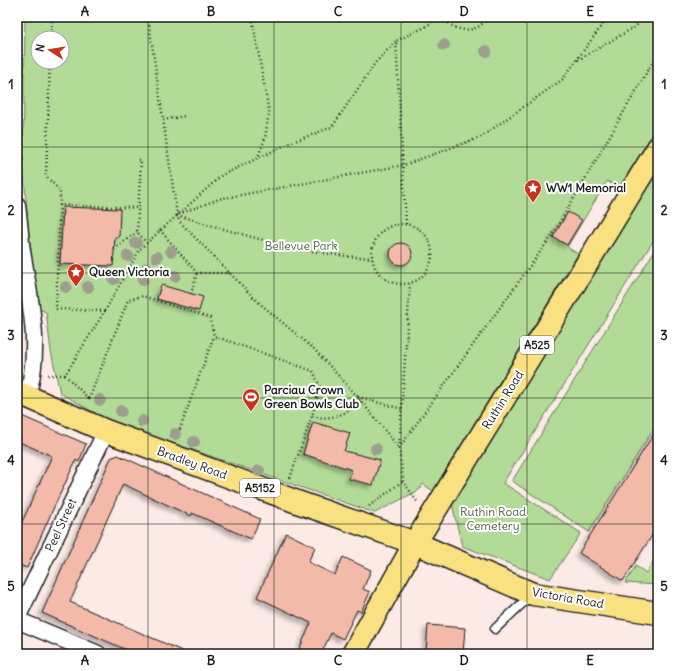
<svg xmlns="http://www.w3.org/2000/svg" width="675" height="671" viewBox="0 0 675 671" font-family="Delius,sans-serif">
<style>
.green{fill:#b3db98;stroke:#687c5a;fill-rule:evenodd}
.building{fill:#f3baaa;stroke:#1c1c1c;filter:url(#shadow)}
.lines{fill:none;stroke-linecap:round;stroke-linejoin:round}
.lane-casing{stroke:#1c1c1c;stroke-width:11}
.street-casing{stroke:#1c1c1c;stroke-width:19}
.primary-casing{stroke:#1c1c1c;stroke-width:25}
.path{stroke:#1c1c1c;stroke-width:2.5;stroke-dasharray:1 3;stroke-linecap:butt}
.lane{stroke:#fff;stroke-width:8}
.street{stroke:#fff;stroke-width:16}
.primary{stroke:#f9e181;stroke-width:22}
.tree{fill:#9e9e8f}
.grid{fill:none;stroke:#1c1c1c;stroke-width:1;stroke-opacity:0.55}
.labels{text-anchor:middle;stroke-width:4;stroke-linejoin:round;paint-order:stroke}
.shield{fill:#fff;stroke:#606060;stroke-width:1}
.shield-label{font-size:11px;font-weight:bold;fill:#1c1c1c}
.poi-label{font-size:12px;font-weight:bold;fill:#1c1c1c;stroke:#fff;text-anchor:start}
.park-label{font-size:12px;fill:#515f47;stroke:#fff}
.street-label{font-size:12px;fill:#1c1c1c;stroke:#fff}
.neatline{fill:none;stroke:#1c1c1c;stroke-width:1.5}
.grid-label{font-size:13px;text-anchor:middle;font-weight:bold;fill:#1c1c1c}
</style>
<defs>
<filter id="shadow"><feDropShadow dx="-3.5" dy="3.5" stdDeviation="2" flood-color="#0004"/></filter>
</defs>
<rect width="100%" height="100%" fill="#fbeae6"/>
<filter id="ink" filterUnits="userSpaceOnUse"><feTurbulence type="fractalNoise" baseFrequency=".025" numOctaves="2"/><feDisplacementMap in="SourceGraphic" scale="8" xChannelSelector="R" yChannelSelector="G"/><feConvolveMatrix kernelMatrix="1 2 1 2 8 2 1 2 1" color-interpolation-filters="sRGB"/></filter>
<g filter="url(#ink)">
<g class="green">
<path d="M 25,17 L 658,17 L 658,125 L 619,188 L 607,181 L 567,247 L 578,254 L 433,491 L 423,484 L 419,490 L 375,513 L 109,421 L 60,393 L 51,351 L 46,312 L 39,309 L 30,248 L 23,164 ZM 38,38 L 62,38 L 62,62 L 38,62 Z"/>
<polygon points="658,167 658,233 503,483 581,533 550,579 462,546 452,504"/>
<polygon points="658,245 658,422 589,532 512,481"/>
<polygon points="658,554 658,585 625,583 636,566 646,573"/>
</g>
<g class="building">
<polygon points="63,207 120,209 119,237 115,237 113,266 60,264"/>
<polygon points="568,212 582,220 567,245 553,237"/>
<circle cx="401" cy="254" r="11"/>
<polygon points="161,285 203,297 199,311 157,299"/>
<polygon points="17,414 86,444 79,462 76,460 53,509 27,568 17,564 17,533 52,456 17,441"/>
<polygon points="313,422 350,433 344,451 380,460 373,485 349,479 352,470 303,454"/>
<polygon points="658,427 658,526 623,581 579,553"/>
<polygon points="118,455 260,519 251,539 192,513 191,516 123,484 70,602 189,654 136,654 42,613 111,458"/>
<polygon points="286,533 315,547 308,562 335,575 343,557 371,570 363,589 370,592 361,612 357,610 343,639 331,633 321,654 297,654 311,623 257,597"/>
<polygon points="428,625 465,628 463,654 426,652"/>
</g>
<g class="lines">
<g class="lane-casing">
<polyline id="lane" points="495,629 531,595"/>
</g>
<g class="street-casing">
<g id="street">
<path d="M 17,205 C 19,220 20,236 22,251 C 30,302 42,346 27,397"/>
<polyline points="17,618 106,431"/>
<polyline points="17,620 98,654"/>
</g>
</g>
<g class="primary-casing">
<g id="primary">
<polyline points="17,392 106,431 300,503 415,543 533,594 658,613"/>
<polyline points="353,654 415,543 658,148"/>
</g>
</g>
<g class="path">
<polyline points="148,17 177,215 179,221 258,302 314,349 357,396 399,448 403,481 418,503"/>
<polyline points="252,17 269,112 265,138 258,157"/>
<path d="M 443,17 C 454,33 477,35 488,17"/>
<polyline points="51,38 52,17"/>
<polyline points="578,60 635,27 644,17"/>
<polyline points="50,62 46,176 60,191 60,205"/>
<polyline points="163,120 185,116"/>
<polyline points="139,160 141,160 137,232 146,242"/>
<polyline points="179,214 219,199 404,165 481,137 563,79 608,17"/>
<path d="M 177,215 C 241,234 304,255 372,258"/>
<circle cx="402" cy="254" r="30"/>
<polyline points="406,224 396,41 425,27 439,17"/>
<polyline points="160,230 197,273 230,273"/>
<polyline points="114,249 137,232"/>
<polyline points="191,294 197,273"/>
<polyline points="105,311 56,309 60,205 139,208"/>
<polyline points="48,375 65,375 106,309 140,249 222,175 290,143 332,127 376,62 396,41"/>
<polyline points="65,375 90,400"/>
<polyline points="358,397 402,409"/>
<path d="M 89,399 L 128,300 L 143,296 L 210,318 L 214,336 L 313,371 L 320,387 L 312,416 C 331,421 347,414 361,401"/>
<polyline points="177,437 214,336"/>
<polyline points="399,448 553,234 658,53"/>
<polyline points="399,448 410,284"/>
<polyline points="290,478 312,416"/>
<polyline points="369,506 403,481"/>
</g>
<use href="#lane" class="lane"/>
<use href="#street" class="street"/>
<use href="#primary" class="primary"/>
</g>
<g class="tree">
<circle cx="444" cy="45" r="6"/>
<circle cx="486" cy="51" r="6"/>
<circle cx="136" cy="243" r="6"/>
<circle cx="171" cy="251" r="6"/>
<circle cx="128" cy="256" r="6"/>
<circle cx="157" cy="257" r="6"/>
<circle cx="147" cy="268" r="6"/>
<circle cx="175" cy="276" r="6"/>
<circle cx="114" cy="279" r="6"/>
<circle cx="143" cy="280" r="6"/>
<circle cx="66" cy="287" r="6"/>
<circle cx="88" cy="287" r="6"/>
<circle cx="100" cy="400" r="6"/>
<circle cx="121" cy="411" r="6"/>
<circle cx="142" cy="421" r="6"/>
<circle cx="175" cy="434" r="6"/>
<circle cx="194" cy="442" r="6"/>
<circle cx="376" cy="449" r="6"/>
<circle cx="259" cy="471" r="6"/>
</g>
</g>
<path class="grid" d="M 148,17 L 148,654M 274,17 L 274,654M 401,17 L 401,654M 527,17 L 527,654M 17,147 L 658,147M 17,273 L 658,273M 17,398 L 658,398M 17,524 L 658,524"/>
<defs>
<g id="sight-pin" transform="scale(0.9)"><path d="M0 17L-7.5 6A9.5 9.5 0 1 1 7.5 6Z" fill="#c8321e" stroke="#fff"/><path d="M0-6L1.8-2.2L6-1.7L2.9 1.2L3.7 5.4L0 3.3L-3.7 5.4L-2.9 1.2L-6-1.7L-1.8-2.2Z" fill="#fff"/></g>
<g id="stadium-pin" transform="scale(0.9)"><path d="M0 17L-7.5 6A9.5 9.5 0 1 1 7.5 6Z" fill="#c8321e" stroke="#fff"/><path d="M0-5a6.5 5 0 1 0 0 10a6.5 5 0 1 0 0-10ZM-3.5-1.8h7v3.6h-7Z" fill="#fff"/></g>
</defs>
<g fill-rule="evenodd">
<use href="#sight-pin" x="533" y="188"/>
<use href="#sight-pin" x="76" y="272"/>
<use href="#stadium-pin" x="251" y="397"/>
</g>
<g class="labels">
<g class="shield">
<rect x="520" y="336" width="34" height="18" rx="3"/>
<rect x="240" y="479" width="40" height="18" rx="3"/>
</g>
<g class="shield-label">
<text x="537" y="349">A525</text>
<text x="260" y="492">A5152</text>
</g>
<g class="poi-label">
<text x="546" y="192">WW1 Memorial</text>
<text x="89" y="276">Queen Victoria</text>
<text x="264" y="394">Parciau Crown<tspan x="264" dy="14">Green Bowls Club</tspan></text>
</g>
<g class="park-label">
<text x="301" y="250">Bellevue Park</text>
<text x="493" y="516">Ruthin Road<tspan x="493" dy="14">Cemetery</tspan></text>
</g>
<g class="street-label">
<text transform="translate(503 400) rotate(-58)" y="4">Ruthin Road</text>
<text transform="translate(192 463) rotate(20)" y="4">Bradley Road</text>
<text transform="translate(61 525) rotate(-65)" y="4">Peel Street</text>
<text transform="translate(568 598) rotate(10)" y="4">Victoria Road</text>
</g>
</g>
<rect width="675" height="671" fill="none" stroke="#fff" stroke-width="44"/>
<g transform="translate(50 50) rotate(282)"><circle r="19" fill="#ffffff" stroke="#a4a4a4"/>
<path d="M0-3L7 15L0 10L-7 15Z" fill="#c8321e"/>
<text y="-6" font-size="11" font-weight="bold" text-anchor="middle" fill="#1c1c1c">N</text>
</g>
<rect x="22" y="22" width="631" height="627" class="neatline"/>
<g class="grid-label">
<text x="85" y="16">A</text>
<text x="211" y="16">B</text>
<text x="338" y="16">C</text>
<text x="464" y="16">D</text>
<text x="590" y="16">E</text>
<text x="11" y="89">1</text>
<text x="664" y="89">1</text>
<text x="11" y="215">2</text>
<text x="664" y="215">2</text>
<text x="11" y="340">3</text>
<text x="664" y="340">3</text>
<text x="11" y="465">4</text>
<text x="664" y="465">4</text>
<text x="11" y="591">5</text>
<text x="664" y="591">5</text>
<text x="85" y="665">A</text>
<text x="211" y="665">B</text>
<text x="338" y="665">C</text>
<text x="464" y="665">D</text>
<text x="590" y="665">E</text>
</g>
</svg>
